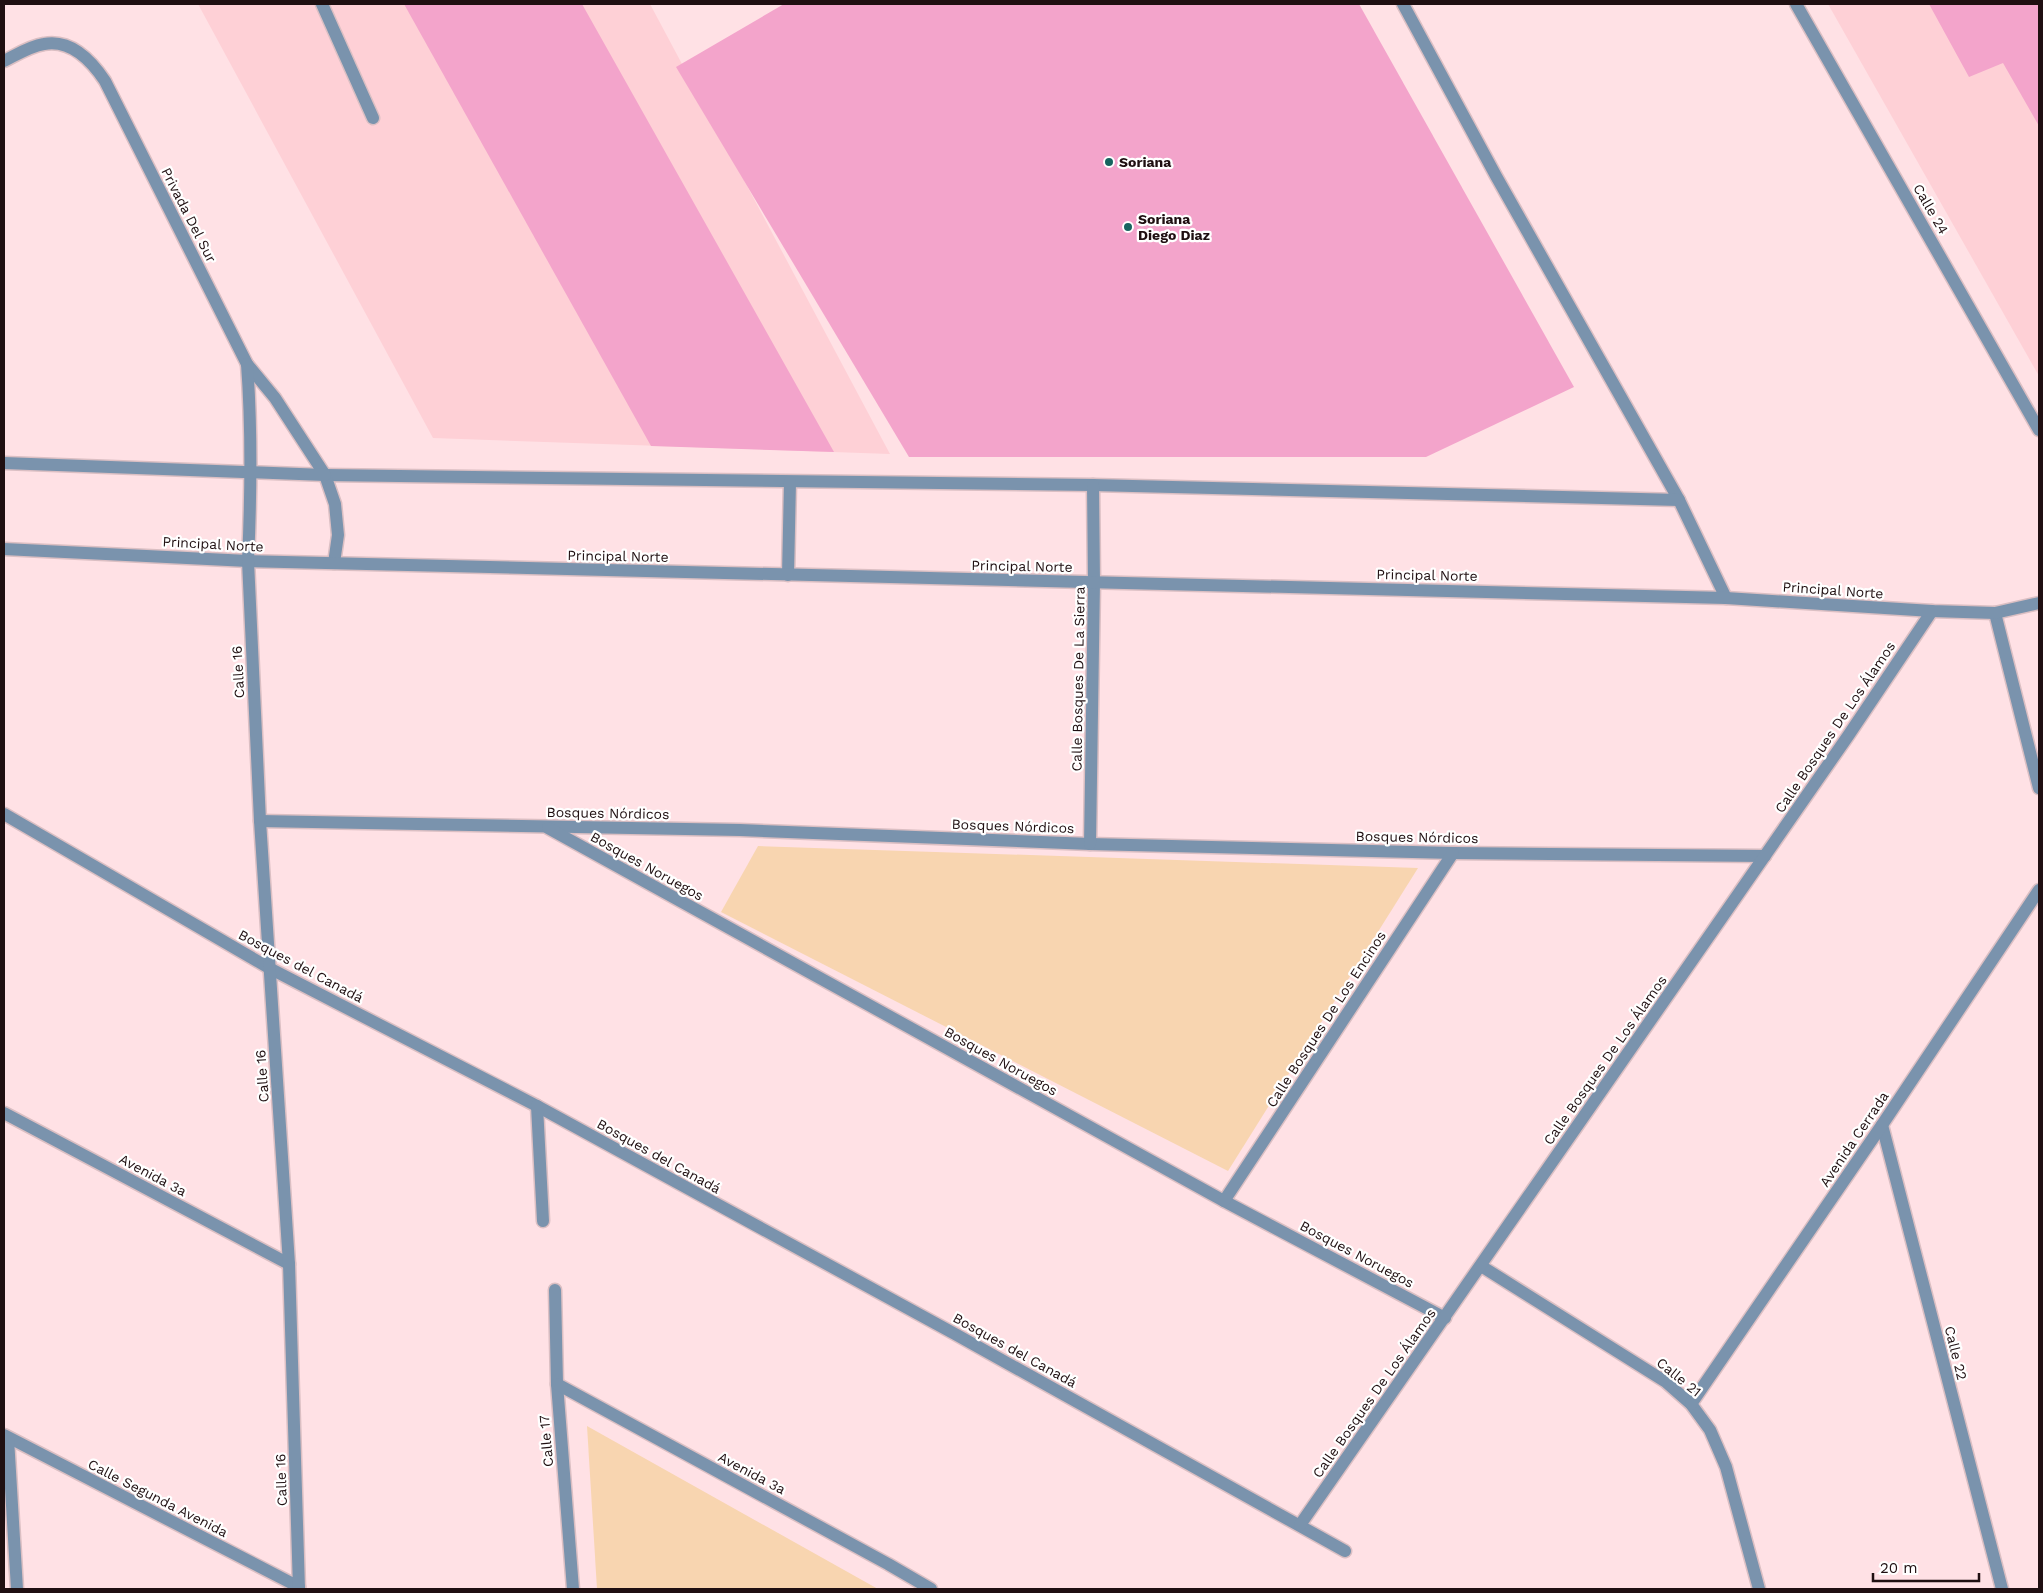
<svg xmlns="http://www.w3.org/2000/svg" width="2043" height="1593" viewBox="0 0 2043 1593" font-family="'Work Sans',sans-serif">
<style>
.built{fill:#fed0d6}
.green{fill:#f8d5b0}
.building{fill:#f3a4cb}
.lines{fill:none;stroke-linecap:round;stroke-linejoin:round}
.service-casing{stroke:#dbbfc3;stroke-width:15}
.minor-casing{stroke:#dbbfc3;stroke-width:15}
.tertiary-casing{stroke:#dbbfc3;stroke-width:15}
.service{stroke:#7a93ad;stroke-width:12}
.minor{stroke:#7a93ad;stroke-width:12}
.tertiary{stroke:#7a93ad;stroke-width:12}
.poi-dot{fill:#16645f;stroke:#fff;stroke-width:2}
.labels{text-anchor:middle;stroke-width:4.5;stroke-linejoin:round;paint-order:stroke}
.poi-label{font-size:14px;font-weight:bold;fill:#1f0f11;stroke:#fff;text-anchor:start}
.street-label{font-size:14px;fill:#1f0f11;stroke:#fff}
</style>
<rect width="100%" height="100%" fill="#ffe1e5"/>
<g class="built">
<polygon points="198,4 650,4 890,454 433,438"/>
<polygon points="1828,4 2039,4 2039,376"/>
</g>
<g class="green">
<polygon points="758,846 1418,868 1228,1171 721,912"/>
<polygon points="587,1426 878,1589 597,1589"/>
</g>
<g class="building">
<polygon points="404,4 582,4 834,452 651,446"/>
<polygon points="784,4 1359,4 1574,387 1426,457 909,457 676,67"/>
<polygon points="1929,4 2039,4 2039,126 2003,63 1969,77"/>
</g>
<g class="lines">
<g class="service-casing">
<g id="service">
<polyline points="322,4 373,118"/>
<polyline points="1403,4 1496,176 1679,500 1726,598"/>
<polyline points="1796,4 2039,430"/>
<polyline points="325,475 1093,485 1679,500"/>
<polyline points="1093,485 1094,582"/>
<polyline points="788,575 790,482"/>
</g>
</g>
<g class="minor-casing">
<g id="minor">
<path d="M 4,61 C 16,55 30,46 44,44 C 71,39 91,60 105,81 L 247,364 L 275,398 L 325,475 L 335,504 L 338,535 L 334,563"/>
<path d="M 247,364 C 252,430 251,495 248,561"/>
<polyline points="4,463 325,475"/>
<polyline points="1995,613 2039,788"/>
<polyline points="4,814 271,969 537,1106 955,1334 1345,1551"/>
<polyline points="260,821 740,830 1090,844 1453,853 1765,856"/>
<polyline points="548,828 1224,1201 1445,1318"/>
<polyline points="1090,844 1094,582"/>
<polyline points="537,1106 543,1221"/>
<polyline points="4,1113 289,1264"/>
<polyline points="1882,1125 2002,1589"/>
<polyline points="1224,1201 1453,853"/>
<polyline points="1481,1266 1666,1382 1691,1404 1710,1430 1726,1467 1759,1589"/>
<polyline points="555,1290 557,1384 573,1589"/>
<polyline points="557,1384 888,1564 931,1589"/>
<polyline points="1691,1404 1882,1125 2039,890"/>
<polyline points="4,1435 299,1587"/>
<polyline points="8,1438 17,1589"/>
<polyline points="1300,1525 1848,736 1932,611"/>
</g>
</g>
<g class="tertiary-casing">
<g id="tertiary">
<polyline points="4,549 248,561 1726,598 1932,611 1995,613 2039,603"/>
<polyline points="248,561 260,821 289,1264 299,1589"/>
</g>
</g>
<use href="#service" class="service"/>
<use href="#minor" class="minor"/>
<use href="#tertiary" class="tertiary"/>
</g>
<g class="poi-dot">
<circle cx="1109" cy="162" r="5"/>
<circle cx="1128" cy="227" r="5"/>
</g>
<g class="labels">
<g class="poi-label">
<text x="1119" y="167">Soriana</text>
<text x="1138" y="224">Soriana<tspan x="1138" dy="16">Diego Diaz</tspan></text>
</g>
<g class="street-label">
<text transform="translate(1931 209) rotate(60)" y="5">Calle 24</text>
<text transform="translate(189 215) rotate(63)" y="5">Privada Del Sur</text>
<text transform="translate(213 544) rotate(3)" y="5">Principal Norte</text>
<text transform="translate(618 556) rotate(1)" y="5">Principal Norte</text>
<text transform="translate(1022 566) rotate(1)" y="5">Principal Norte</text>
<text transform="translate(1427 575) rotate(1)" y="5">Principal Norte</text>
<text transform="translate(1833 590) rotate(4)" y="5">Principal Norte</text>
<text transform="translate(238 672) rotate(-93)" y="5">Calle 16</text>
<text transform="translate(1078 679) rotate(-89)" y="5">Calle Bosques De La Sierra</text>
<text transform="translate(1835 727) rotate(-56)" y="5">Calle Bosques De Los Álamos</text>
<text transform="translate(608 813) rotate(1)" y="5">Bosques Nórdicos</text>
<text transform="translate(1013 826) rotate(2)" y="5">Bosques Nórdicos</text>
<text transform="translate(1417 837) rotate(1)" y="5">Bosques Nórdicos</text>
<text transform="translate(647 866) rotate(29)" y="5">Bosques Noruegos</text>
<text transform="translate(301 966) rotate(28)" y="5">Bosques del Canadá</text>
<text transform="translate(1326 1019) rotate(-57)" y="5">Calle Bosques De Los Encinos</text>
<text transform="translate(1605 1060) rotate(-55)" y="5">Calle Bosques De Los Álamos</text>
<text transform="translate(1001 1061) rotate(29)" y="5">Bosques Noruegos</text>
<text transform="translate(262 1076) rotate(-94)" y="5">Calle 16</text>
<text transform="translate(1854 1139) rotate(-56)" y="5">Avenida Cerrada</text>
<text transform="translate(659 1156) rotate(29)" y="5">Bosques del Canadá</text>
<text transform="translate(153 1175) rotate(28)" y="5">Avenida 3a</text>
<text transform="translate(1357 1254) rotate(28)" y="5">Bosques Noruegos</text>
<text transform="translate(1015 1350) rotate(29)" y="5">Bosques del Canadá</text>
<text transform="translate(1956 1353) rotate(76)" y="5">Calle 22</text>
<text transform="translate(1679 1377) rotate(39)" y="5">Calle 21</text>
<text transform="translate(1374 1393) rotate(-55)" y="5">Calle Bosques De Los Álamos</text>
<text transform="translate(546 1441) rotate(-95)" y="5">Calle 17</text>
<text transform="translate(752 1473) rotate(28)" y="5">Avenida 3a</text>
<text transform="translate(281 1480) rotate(-92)" y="5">Calle 16</text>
<text transform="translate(158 1498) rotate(27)" y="5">Calle Segunda Avenida</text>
</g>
</g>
<rect width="2043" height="1593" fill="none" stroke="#1f0f11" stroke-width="10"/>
<path d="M1873 1573v8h106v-8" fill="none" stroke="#1f0f11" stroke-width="2.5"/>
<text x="1880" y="1573" font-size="15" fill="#1f0f11" stroke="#ffffff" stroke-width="4" paint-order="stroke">20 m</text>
</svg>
